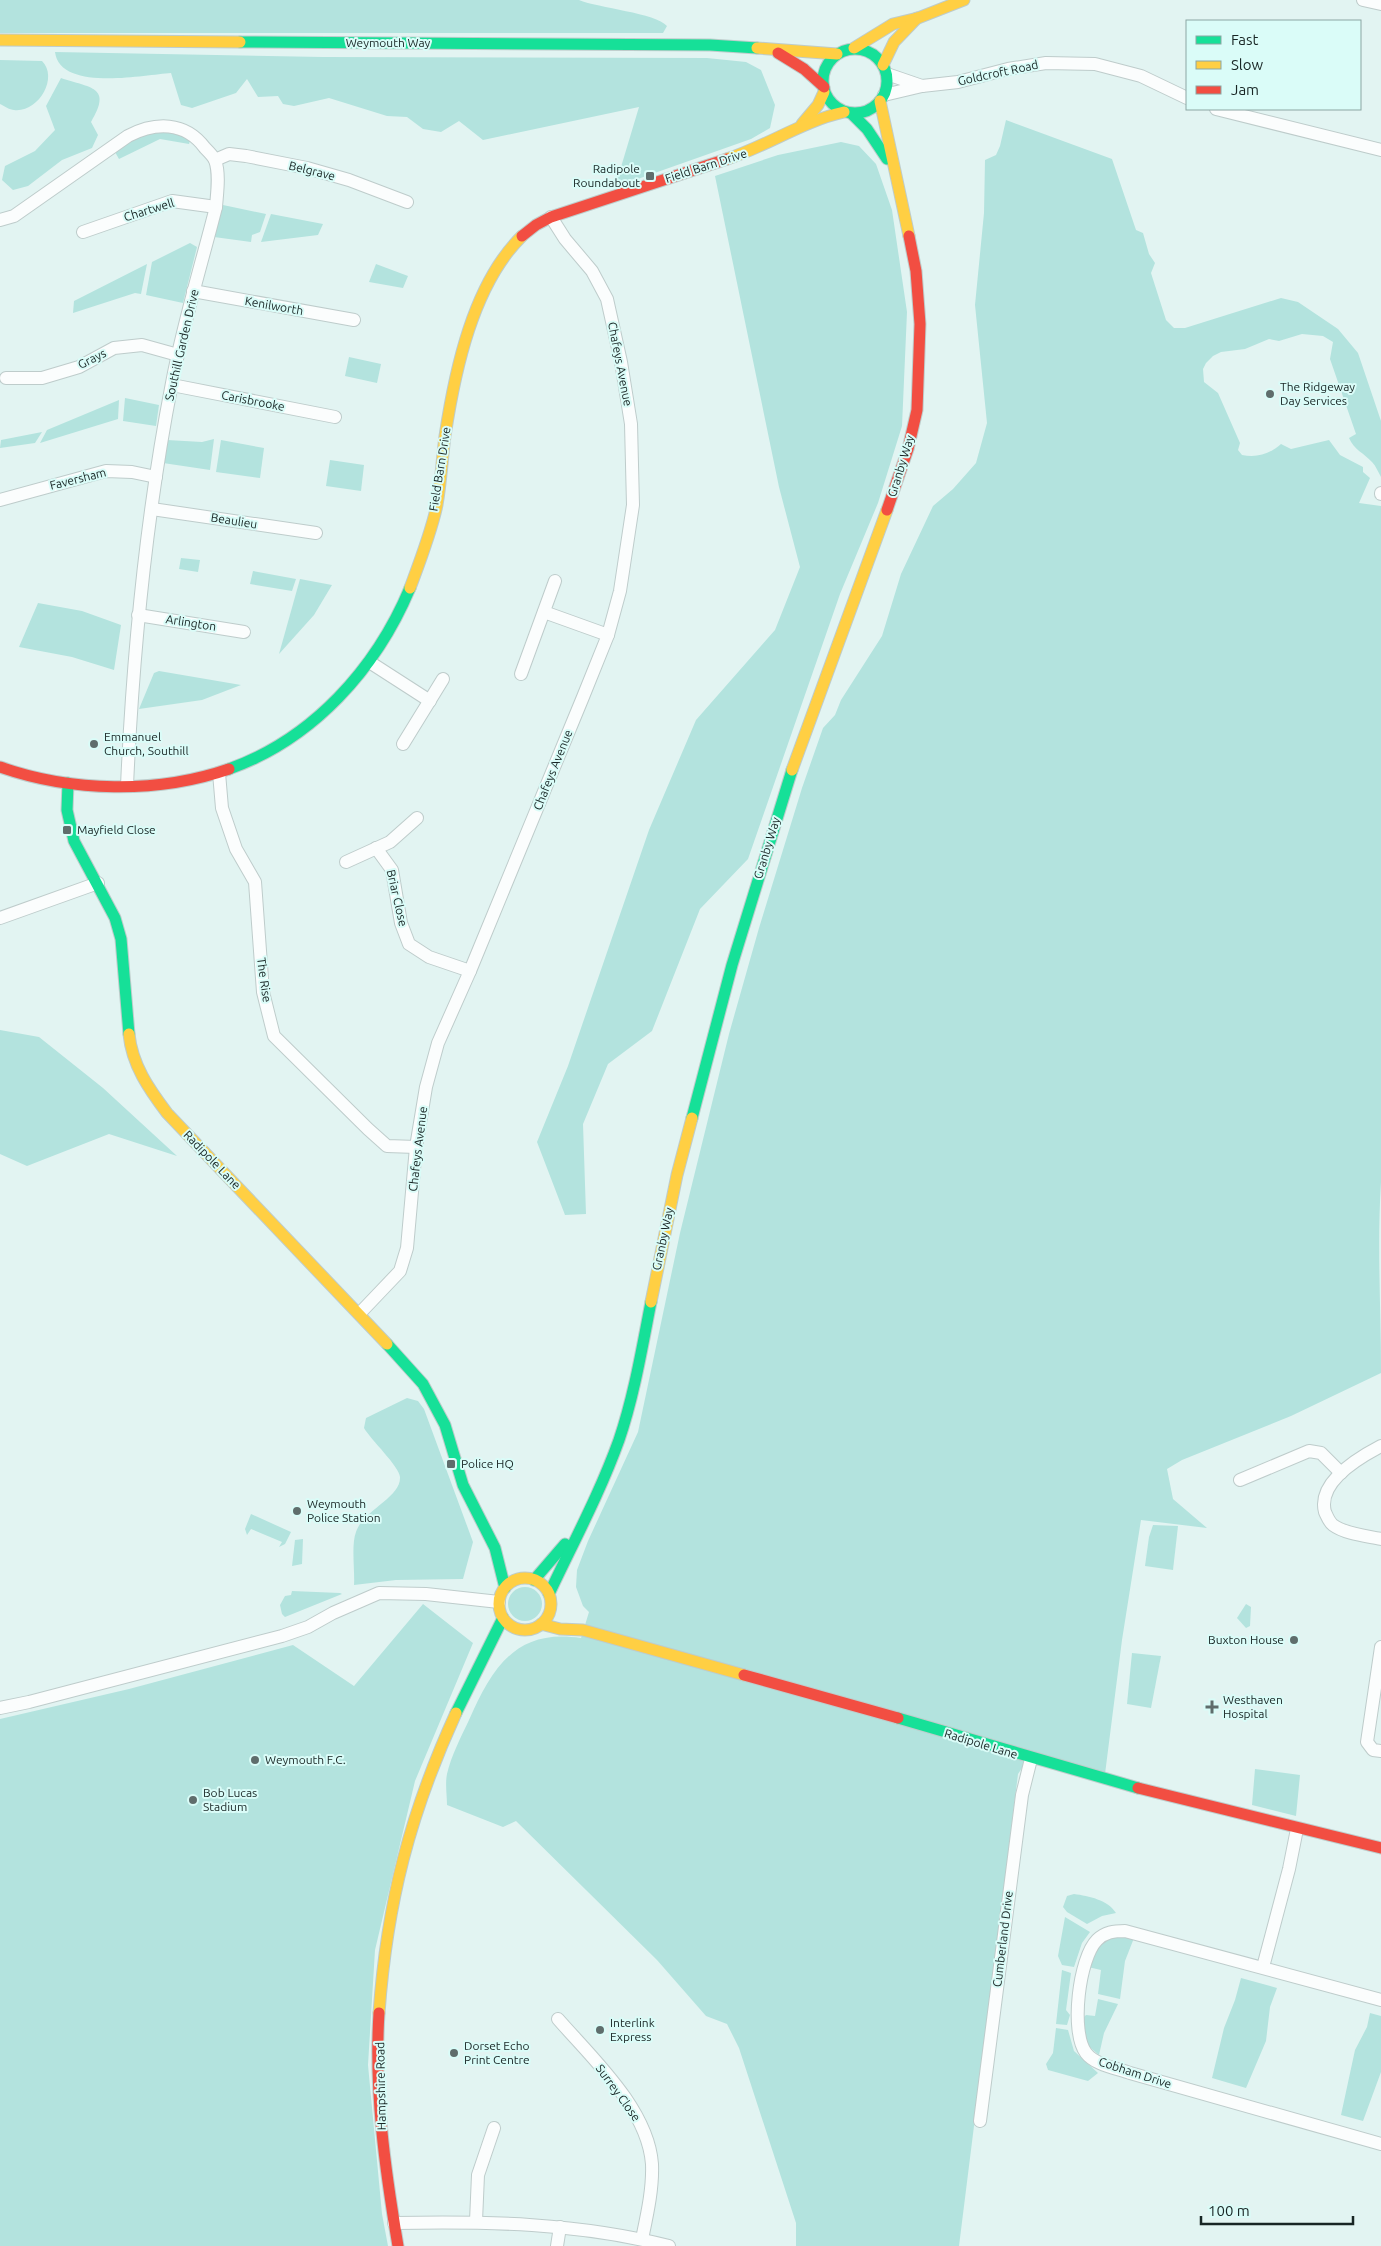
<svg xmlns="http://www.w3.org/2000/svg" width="1381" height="2246" viewBox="0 0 1381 2246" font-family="Ubuntu,sans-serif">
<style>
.green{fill:#b3e3de}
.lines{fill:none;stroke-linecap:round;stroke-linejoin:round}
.street-casing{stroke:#becccb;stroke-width:14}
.fast-casing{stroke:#becccb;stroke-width:13}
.slow-casing{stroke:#becccb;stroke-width:13}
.jam-casing{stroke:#becccb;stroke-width:13}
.street{stroke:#fbfdfd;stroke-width:12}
.fast{stroke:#16e098;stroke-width:11}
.slow{stroke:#ffcf43;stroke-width:11}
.jam{stroke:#f24e42;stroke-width:11}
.poi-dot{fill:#5f6d6c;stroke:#dafcf8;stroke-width:2}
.labels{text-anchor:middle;stroke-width:4;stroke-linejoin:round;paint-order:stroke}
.street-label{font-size:12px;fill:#182524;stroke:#dafcf8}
.poi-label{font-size:12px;fill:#182524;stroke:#dafcf8;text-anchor:start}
</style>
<rect width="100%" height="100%" fill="#e2f4f2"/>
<g class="green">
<path d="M 0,0 L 579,0 C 598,8 656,13 667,26 L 663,33 L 0,33 Z"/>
<path d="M 55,52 L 323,57 L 707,58 L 746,62 L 761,70 L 775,105 L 770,128 L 751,139 L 615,187 L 639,107 L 483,140 L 459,121 L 441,132 L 423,129 L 407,117 L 387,116 L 329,98 L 294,106 L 283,104 L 278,96 L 258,97 L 247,79 L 236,93 L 192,108 L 181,105 L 171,73 C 143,75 60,92 55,52 Z"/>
<path d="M 0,60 L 42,61 C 59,78 38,113 14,110 C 10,110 4,106 0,104 Z"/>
<path d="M 61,78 C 90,88 113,86 91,122 L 98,135 L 92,148 L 62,160 L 28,186 L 13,190 L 2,180 L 5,166 L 35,151 L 55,130 L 46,106 Z"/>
<path d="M 1006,120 L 1112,159 L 1136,230 L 1143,233 L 1149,254 L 1155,263 L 1151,273 L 1166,320 L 1174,328 L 1185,328 L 1281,298 L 1298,302 L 1338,329 L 1358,353 L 1381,421 L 1381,477 C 1378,472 1376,466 1372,462 C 1364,453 1354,450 1349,438 L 1356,434 L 1330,359 L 1333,342 L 1323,336 L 1302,334 L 1279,341 L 1269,339 L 1245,349 L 1221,352 L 1213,356 L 1206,363 L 1203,369 L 1204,382 L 1218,393 L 1240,443 L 1238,450 L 1242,455 C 1257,458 1270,454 1281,444 L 1291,449 L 1329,440 L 1340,455 L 1363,467 L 1363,472 L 1370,478 L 1359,503 L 1381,506 L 1381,1182 C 1377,1245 1381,1310 1381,1373 L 1291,1416 L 1182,1460 L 1167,1469 L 1173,1499 L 1207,1528 L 1141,1520 L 1122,1640 L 1105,1774 L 1032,1753 L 1018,1774 L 959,2246 L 796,2246 L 796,2223 L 739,2048 L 727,2024 L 706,2016 L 657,1960 L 516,1821 L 503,1827 L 447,1805 C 447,1795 445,1784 447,1774 C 451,1756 461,1737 469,1720 C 492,1668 516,1628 581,1638 L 589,1612 L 583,1606 L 576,1587 L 577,1570 L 588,1541 L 638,1432 L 680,1233 L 729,1034 L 759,928 L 802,788 L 823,728 L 835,715 L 841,700 L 882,636 L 901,574 L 933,506 L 953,489 L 976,463 L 987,423 L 975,305 L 984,213 L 985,160 L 996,155 L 1000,146 Z"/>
<polygon points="159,131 178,134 190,141 189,144 160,139 119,159 115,152 137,137"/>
<polygon points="841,142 859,146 876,164 892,210 907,312 902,426 878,503 840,594 748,859 700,909 652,1031 608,1064 583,1124 586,1214 565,1215 537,1142 568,1066 649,830 696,720 775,630 800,567 779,487 715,176 778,155"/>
<polygon points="223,205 266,214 260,232 252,235 251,242 214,237"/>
<polygon points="271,214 323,224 318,235 261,242"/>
<polygon points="190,243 197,247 183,303 146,295 152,262"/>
<polygon points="147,264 141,294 135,293 73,313 74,301"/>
<polygon points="376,264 408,276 403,288 369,282"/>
<polygon points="349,357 381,364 377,383 345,376"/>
<polygon points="125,398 159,405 156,426 123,421"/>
<polygon points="119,400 118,419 40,443 47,430"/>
<polygon points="42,432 35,443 0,448 1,440"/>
<polygon points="214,439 210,470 163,463 167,440 202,442"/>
<polygon points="221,440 264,448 260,478 216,472"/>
<polygon points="330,460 364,465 361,491 326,486"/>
<polygon points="181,558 200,560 198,572 179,569"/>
<polygon points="253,571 296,579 292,591 250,584"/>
<polygon points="300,579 332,585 314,615 279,654"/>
<polygon points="38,603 82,611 121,625 114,670 72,657 19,647"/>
<polygon points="159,671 241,685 202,700 139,709 154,673"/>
<polygon points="0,1030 39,1037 103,1088 177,1156 109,1134 27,1166 0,1154"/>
<path d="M 407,1398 L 418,1401 L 424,1409 L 473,1542 L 463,1579 L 396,1580 L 354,1585 C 355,1571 351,1545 356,1532 C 363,1510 401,1498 400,1477 C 399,1466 371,1440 364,1428 L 366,1418 Z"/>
<polygon points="251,1514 291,1532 285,1544 279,1547 282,1542 251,1529 247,1535 245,1529"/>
<polygon points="1153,1525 1178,1526 1173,1570 1145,1566 1149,1537"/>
<polygon points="303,1539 302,1564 292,1566 295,1540"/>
<circle cx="525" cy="1604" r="17"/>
<polygon points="292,1591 340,1593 342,1594 285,1617 282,1614 280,1605 285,1596 291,1595"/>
<polygon points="423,1604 473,1643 415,1781 375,1950 368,2065 382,2214 388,2246 0,2246 0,1719 129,1689 293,1645 354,1686"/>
<polygon points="1246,1604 1251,1607 1250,1626 1246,1628 1237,1618"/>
<polygon points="1132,1653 1161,1656 1151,1708 1127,1704"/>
<polygon points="1255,1769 1300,1775 1296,1816 1252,1805"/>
<path d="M 1074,1894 C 1089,1896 1108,1900 1116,1913 L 1102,1916 L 1087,1924 L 1067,1912 L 1063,1907 L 1067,1896 Z"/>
<polygon points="1065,1917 1090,1932 1082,1943 1074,1967 1062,1965 1058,1956"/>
<polygon points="1116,1935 1134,1938 1125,1961 1120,1999 1098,1994 1101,1970 1088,1967 1097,1945"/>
<polygon points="1062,1970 1071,1973 1066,2010 1070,2015 1067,2025 1056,2024"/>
<polygon points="1241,1978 1277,1988 1270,2007 1266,2041 1246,2088 1212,2078 1224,2028 1235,2000"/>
<polygon points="1098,1999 1118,2004 1104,2033 1099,2055 1086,2044 1083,2018 1086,2015 1095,2016"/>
<polygon points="1370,2013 1381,2016 1381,2072 1363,2121 1341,2115 1355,2050 1367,2027"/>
<polygon points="1056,2028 1068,2030 1074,2051 1098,2073 1088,2081 1048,2070 1046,2064 1053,2053"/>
</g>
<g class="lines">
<g class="street-casing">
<g id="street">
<polyline points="1363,0 1381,4"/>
<polyline points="887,74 922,86"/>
<polyline points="884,95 922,86 958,82 1008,69 1046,63 1095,64 1141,76 1187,98"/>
<polyline points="1216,109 1381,150"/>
<polyline points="215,160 229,154 246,156 307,168 349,180 407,202"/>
<path d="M 0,220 L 14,216 L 128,136 C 155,122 185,121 205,148 C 208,151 213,156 215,160 C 220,174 217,193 216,207 C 201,266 183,324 172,383 C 146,516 133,651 127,786"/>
<polyline points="83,232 172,201 216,207"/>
<polyline points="193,291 354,320"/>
<polyline points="6,378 42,378 79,367 114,348 142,345 178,355"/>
<polyline points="172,385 335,417"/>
<polyline points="1381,493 1381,494"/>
<polyline points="0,500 106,471 132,472 156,477"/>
<polyline points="152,509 316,533"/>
<polyline points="544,612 608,635"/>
<polyline points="138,615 244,632"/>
<polyline points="371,663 430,701"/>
<polyline points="521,674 555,581"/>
<polyline points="403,744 443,679"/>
<polyline points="219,773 222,808 236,849 255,882 263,992 274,1036 368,1129 387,1146 416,1147"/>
<polyline points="376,848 392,870 401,923 409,944 429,957 470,971"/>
<polyline points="346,862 390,842 417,818"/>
<polyline points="0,918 98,883"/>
<polyline points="360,1313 400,1271 407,1248 416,1147 426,1087 438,1043 470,971 583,697 608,635 620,591 633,505 631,424 621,362 607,299 592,271 565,239 551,217"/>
<path d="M 1381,1446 C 1358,1458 1317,1482 1325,1512 C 1327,1516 1329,1522 1333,1525 C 1345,1534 1367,1536 1381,1539"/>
<polyline points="1240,1480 1309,1451 1321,1453 1341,1473"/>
<polyline points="1381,1647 1367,1742 1373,1750 1381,1751"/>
<polyline points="0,1708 29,1702 282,1636 308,1627 333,1613 379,1593 426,1594 499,1602"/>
<polyline points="1263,1967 1289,1869 1297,1829"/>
<path d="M 1381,2000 L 1125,1931 C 1114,1931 1105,1932 1097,1940 C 1079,1958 1070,2032 1086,2053 C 1095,2065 1116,2068 1130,2073 L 1381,2144"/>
<path d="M 558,2019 C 592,2058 648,2109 652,2164 C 653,2189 647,2215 642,2239"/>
<polyline points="980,2121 1022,1795 1031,1759"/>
<polyline points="476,2221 478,2175 494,2128"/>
<path d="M 394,2223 C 486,2221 579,2223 669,2246"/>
<polyline points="557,2246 560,2227"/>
</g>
</g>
<g class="fast-casing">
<g id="fast">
<polyline points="240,42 710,45 757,48"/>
<circle cx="855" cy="81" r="32"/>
<polyline points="852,114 867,129 887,159"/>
<path d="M 229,769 C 313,739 376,669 410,588"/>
<polyline points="68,783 67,810 74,841 115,918 121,939 129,1034"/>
<polyline points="692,1118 732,965 792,770"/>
<polyline points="387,1344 423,1384 445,1425 463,1485 495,1548 505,1588"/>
<polyline points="534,1580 565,1544"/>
<path d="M 549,1594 C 573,1543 600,1493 619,1440 C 634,1396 642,1348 651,1302"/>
<polyline points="456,1713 503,1618"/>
<polyline points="898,1718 1138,1788"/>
</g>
</g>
<g class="slow-casing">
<g id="slow">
<polyline points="0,40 240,42"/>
<polyline points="757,48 837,54"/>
<polyline points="854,48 893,24 918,18 964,0"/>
<polyline points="883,65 894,42 917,18"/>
<polyline points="880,101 909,236"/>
<polyline points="802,124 818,105 824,92"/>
<path d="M 727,159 C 767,146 803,121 844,112"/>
<path d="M 410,588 C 420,561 431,533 437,505 C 441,482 442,459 445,436 C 455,370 473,284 522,236"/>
<polyline points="792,770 887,510"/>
<path d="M 129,1034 C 132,1065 149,1089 167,1113 L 387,1344"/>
<polyline points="651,1302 677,1175 692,1118"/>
<circle cx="525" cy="1604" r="26"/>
<polyline points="541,1624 560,1629 583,1630 744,1675"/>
<path d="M 379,2013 C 387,1902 410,1814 456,1713"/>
</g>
</g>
<g class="jam-casing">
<g id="jam">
<polyline points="778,53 804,69 824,87"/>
<polyline points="522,236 536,225 551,217 727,159"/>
<polyline points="887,510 908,449 917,410 920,324 916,271 909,236"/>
<path d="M 0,767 C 71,792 157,794 229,769"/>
<polyline points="744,1675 898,1718"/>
<polyline points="1138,1788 1381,1848"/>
<path d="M 379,2013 C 374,2091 385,2169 398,2246"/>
</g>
</g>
<use href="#street" class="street"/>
<use href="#fast" class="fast"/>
<use href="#slow" class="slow"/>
<use href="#jam" class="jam"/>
</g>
<g class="poi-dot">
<rect x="645" y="171" width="10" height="10" rx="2.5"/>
<circle cx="1270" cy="394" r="5"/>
<circle cx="94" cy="744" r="5"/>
<rect x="62" y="825" width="10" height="10" rx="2.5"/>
<rect x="446" y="1459" width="10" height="10" rx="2.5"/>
<circle cx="297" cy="1511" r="5"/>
<circle cx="1294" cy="1640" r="5"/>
<path d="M1209.5 1699.5h5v5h5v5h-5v5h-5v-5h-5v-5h5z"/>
<circle cx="255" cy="1760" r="5"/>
<circle cx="193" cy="1800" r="5"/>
<circle cx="600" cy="2030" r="5"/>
<circle cx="454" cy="2053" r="5"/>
</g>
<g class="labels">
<g class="street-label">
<text x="388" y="47">Weymouth Way</text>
<text transform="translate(998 73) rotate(-12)" y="4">Goldcroft Road</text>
<text transform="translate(706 166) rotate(-18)" y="4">Field Barn Drive</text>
<text transform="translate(312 171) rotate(14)" y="4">Belgrave</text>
<text transform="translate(149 210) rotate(-17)" y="4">Chartwell</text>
<text transform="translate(274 306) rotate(10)" y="4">Kenilworth</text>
<text transform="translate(182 345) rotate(-77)" y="4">Southill Garden Drive</text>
<text transform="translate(92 359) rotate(-27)" y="4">Grays</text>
<text transform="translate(620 364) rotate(79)" y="4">Chafeys Avenue</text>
<text transform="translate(253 401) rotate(11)" y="4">Carisbrooke</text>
<text transform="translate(901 466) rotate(-73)" y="4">Granby Way</text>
<text transform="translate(440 469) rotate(-81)" y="4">Field Barn Drive</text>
<text transform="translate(78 479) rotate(-14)" y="4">Faversham</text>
<text transform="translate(234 521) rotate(9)" y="4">Beaulieu</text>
<text transform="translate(191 623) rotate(9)" y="4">Arlington</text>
<text transform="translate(553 770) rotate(-68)" y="4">Chafeys Avenue</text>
<text transform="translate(767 848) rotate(-73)" y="4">Granby Way</text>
<text transform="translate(397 898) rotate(77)" y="4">Briar Close</text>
<text transform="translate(264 980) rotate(82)" y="4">The Rise</text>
<text transform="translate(418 1149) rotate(-83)" y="4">Chafeys Avenue</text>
<text transform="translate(212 1160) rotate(46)" y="4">Radipole Lane</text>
<text transform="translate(663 1239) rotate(-78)" y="4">Granby Way</text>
<text transform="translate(981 1744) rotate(17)" y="4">Radipole Lane</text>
<text transform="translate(1003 1939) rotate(-83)" y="4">Cumberland Drive</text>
<text transform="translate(1135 2073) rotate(18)" y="4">Cobham Drive</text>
<text transform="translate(381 2086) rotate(-91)" y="4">Hampshire Road</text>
<text transform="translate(618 2093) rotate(54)" y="4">Surrey Close</text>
</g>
<g class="poi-label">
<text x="640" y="173" text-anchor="end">Radipole<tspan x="640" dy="14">Roundabout</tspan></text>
<text x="1280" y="391">The Ridgeway<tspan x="1280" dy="14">Day Services</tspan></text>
<text x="104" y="741">Emmanuel<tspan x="104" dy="14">Church, Southill</tspan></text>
<text x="77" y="834">Mayfield Close</text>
<text x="461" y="1468">Police HQ</text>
<text x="307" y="1508">Weymouth<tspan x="307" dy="14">Police Station</tspan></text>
<text x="1284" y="1644" text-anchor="end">Buxton House</text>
<text x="1223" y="1704">Westhaven<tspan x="1223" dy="14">Hospital</tspan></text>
<text x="265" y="1764">Weymouth F.C.</text>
<text x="203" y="1797">Bob Lucas<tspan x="203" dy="14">Stadium</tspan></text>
<text x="610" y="2027">Interlink<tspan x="610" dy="14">Express</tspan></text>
<text x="464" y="2050">Dorset Echo<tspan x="464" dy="14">Print Centre</tspan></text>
</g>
</g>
<rect x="1186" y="20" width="175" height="90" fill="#dafcf8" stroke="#8ca6a3"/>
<rect x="1196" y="36" width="25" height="8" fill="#16e098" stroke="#8ca6a3"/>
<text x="1231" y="45" font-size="15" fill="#182524">Fast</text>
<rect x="1196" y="61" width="25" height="8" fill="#ffcf43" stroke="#8ca6a3"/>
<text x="1231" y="70" font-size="15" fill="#182524">Slow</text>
<rect x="1196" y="86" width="25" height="8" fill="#f24e42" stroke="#8ca6a3"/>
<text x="1231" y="95" font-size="15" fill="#182524">Jam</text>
<path d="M1201 2216v8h152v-8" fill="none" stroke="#182524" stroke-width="2.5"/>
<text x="1208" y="2216" font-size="15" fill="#182524" stroke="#dafcf8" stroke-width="4" paint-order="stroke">100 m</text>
</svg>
